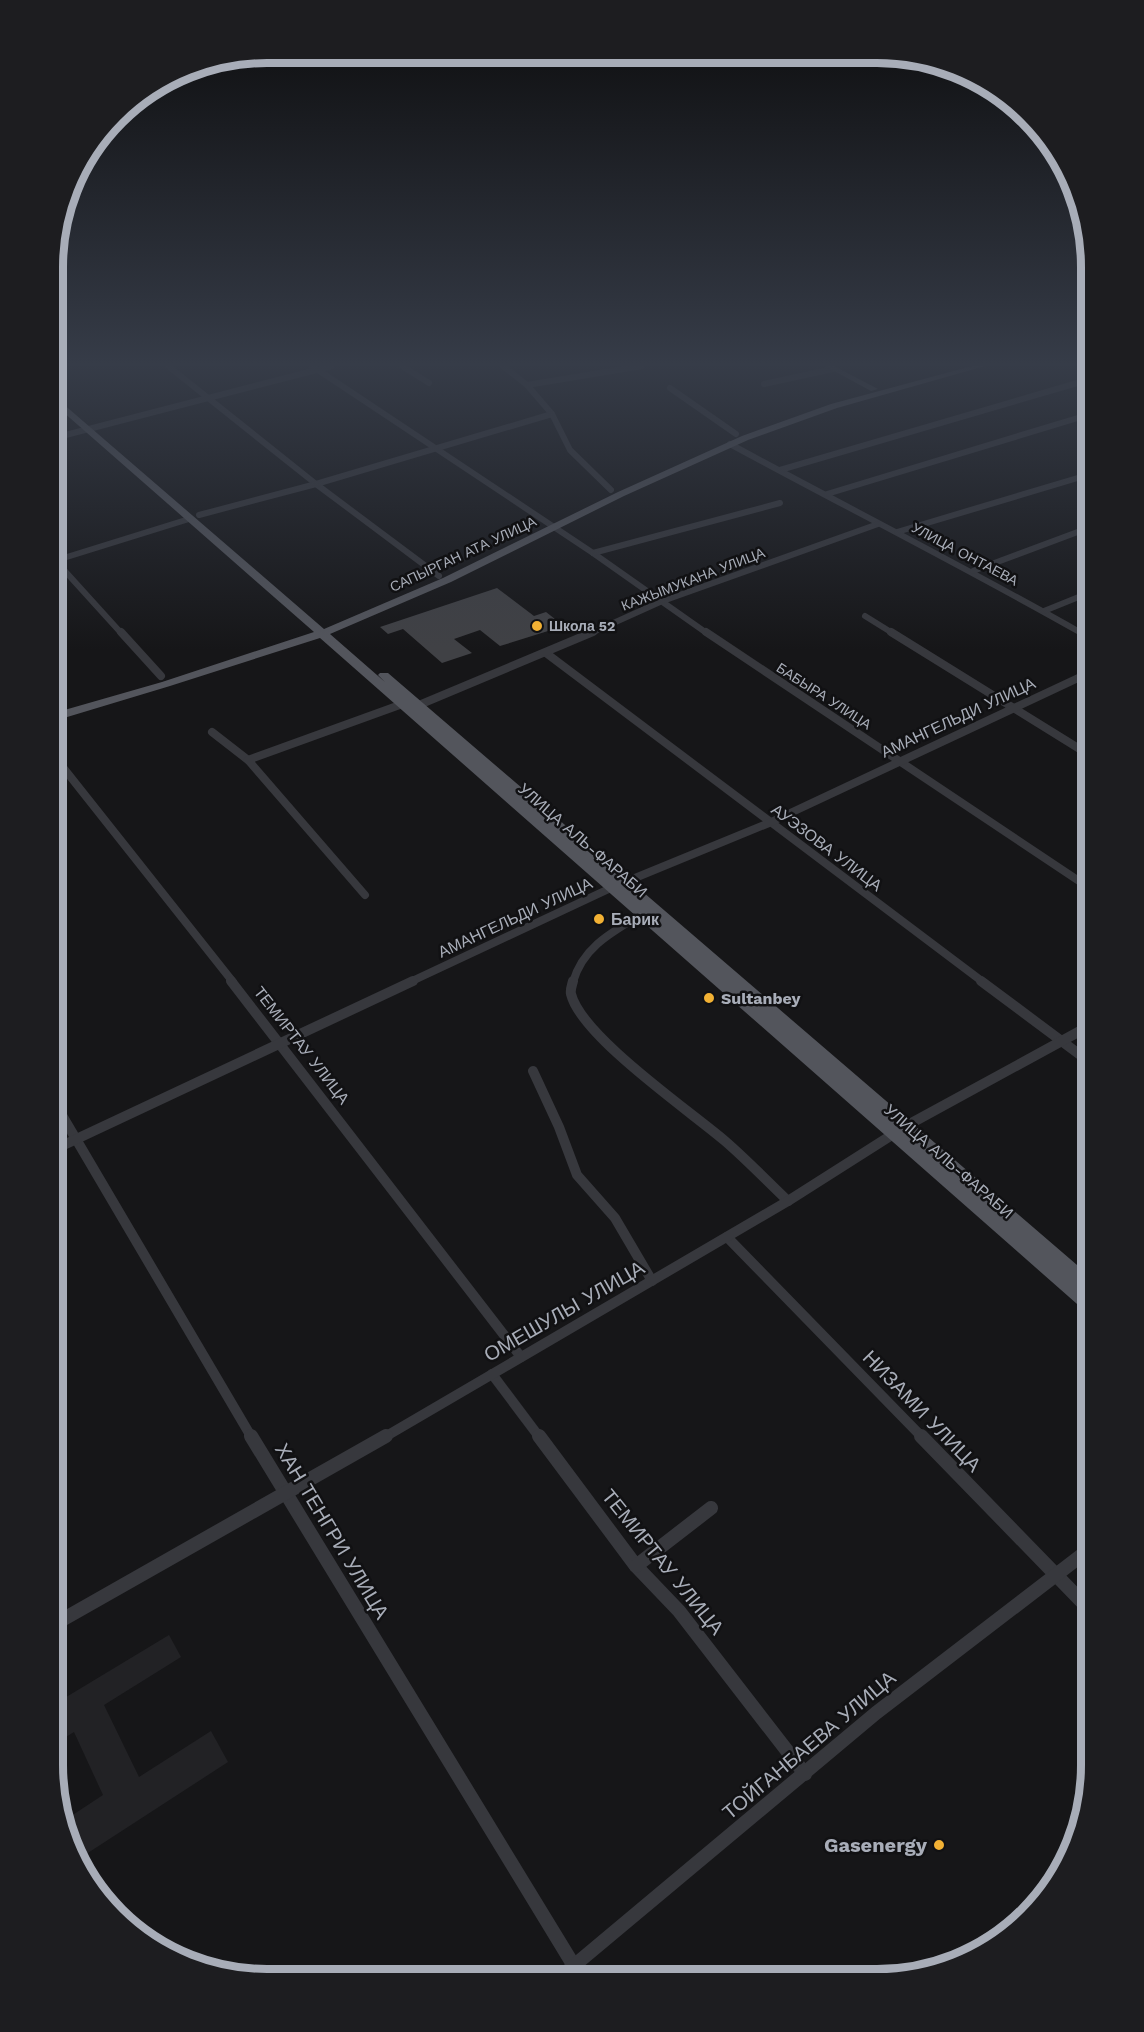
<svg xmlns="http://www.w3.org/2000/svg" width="1144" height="2032" viewBox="0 0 1144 2032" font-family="'Work Sans',sans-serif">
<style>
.built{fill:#222225}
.building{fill:#404145}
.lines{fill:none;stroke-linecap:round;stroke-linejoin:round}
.street-far3{stroke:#37383d;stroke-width:6}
.street-far2{stroke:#37383d;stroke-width:8}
.street-far1{stroke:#37383d;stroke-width:10}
.street{stroke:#37383d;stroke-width:14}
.secondary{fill:#45474d;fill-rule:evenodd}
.primary{fill:#53555c;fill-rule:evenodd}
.poi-dot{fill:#f2b134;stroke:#111113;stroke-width:2}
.labels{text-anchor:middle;stroke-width:5;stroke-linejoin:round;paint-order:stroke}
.far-street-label{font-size:14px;fill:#a8adb8;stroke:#111113}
.far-poi-label{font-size:14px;font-weight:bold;fill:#a8adb8;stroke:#111113;text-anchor:start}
.street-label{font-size:16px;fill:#a8adb8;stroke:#111113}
.poi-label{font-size:16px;font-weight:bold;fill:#a8adb8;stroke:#111113;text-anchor:start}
.near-street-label{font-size:20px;fill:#a8adb8;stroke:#111113}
.near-poi-label{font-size:20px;font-weight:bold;fill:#a8adb8;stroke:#111113;text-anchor:end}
.rim{fill:none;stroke:#a8adb8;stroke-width:8}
</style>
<rect width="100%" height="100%" fill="#161618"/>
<polygon class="built" points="169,1635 181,1657 104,1705 139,1777 211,1731 228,1762 77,1860 64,1835 62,1822 103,1795 74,1732 53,1745 53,1705"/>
<polygon class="building" points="497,588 534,616 546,612 564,626 500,646 480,630 454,639 472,653 442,663 403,629 388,634 380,627"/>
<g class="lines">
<g class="street-far3">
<polyline points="168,366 316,484 439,576"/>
<polyline points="312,366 593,553 708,634"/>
<polyline points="402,366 429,383"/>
<polyline points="503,366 527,385 552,414 570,450 611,490"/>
<polyline points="764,384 833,369"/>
<polyline points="527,385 642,366"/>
<polyline points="670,388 736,434"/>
<polyline points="54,438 332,366"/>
<path d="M 730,444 C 848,508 967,568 1083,634"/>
<polyline points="780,470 1091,379"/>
<polyline points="827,494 1091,414"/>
<polyline points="199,515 316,484 552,414"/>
<polyline points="897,532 1091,474"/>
<polyline points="593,553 780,503"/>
<polyline points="54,559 122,634"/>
<polyline points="54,561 189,519"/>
<polyline points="973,571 1091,527"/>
<polyline points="1044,611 1091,592"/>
<polyline points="865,616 894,634"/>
<polyline points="589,634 660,602 878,524"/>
</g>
<g class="street-far2">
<polyline points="121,632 161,676"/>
<polyline points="706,632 1091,889"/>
<polyline points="891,632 1091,756"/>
<polyline points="1081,632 1091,638"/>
<polyline points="546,653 983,982"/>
<polyline points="419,705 593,632"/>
<polyline points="212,732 248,760"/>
<polyline points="54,756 233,982"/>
<polyline points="365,895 248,760 408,702"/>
<polyline points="410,982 613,887 769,823 1091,672"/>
<path d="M 573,982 C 583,947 612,932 642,914"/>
</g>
<g class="street-far1">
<polyline points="231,981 521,1357"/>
<path d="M 573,981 C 572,985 570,990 571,994 C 581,1036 690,1111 725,1141 C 747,1160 767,1181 788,1201"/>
<polyline points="981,981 1091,1063"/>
<polyline points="533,1071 559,1127 577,1175 615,1218 652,1281"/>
<polyline points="53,1100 252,1438"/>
<polyline points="53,1150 413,981"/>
<polyline points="727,1237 923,1438"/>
<polyline points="492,1374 540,1438"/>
<polyline points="383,1438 788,1201 906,1126 1091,1025"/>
</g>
<g class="street">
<polyline points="251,1436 582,1979"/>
<polyline points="539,1436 636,1566 679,1611 805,1774"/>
<polyline points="921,1436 1091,1611"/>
<polyline points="636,1566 711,1508"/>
<polyline points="53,1610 58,1622"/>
<polyline points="53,1625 386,1436"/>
<polyline points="558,1979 876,1713 1091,1548"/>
</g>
<polygon class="secondary" points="825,366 834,366 878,389 871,391"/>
<polygon class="primary" points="972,366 985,366 837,408 748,440 624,496 451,582 330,634 385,682 378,675 380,673 388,673 1091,1277 1091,1294 1089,1294 1091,1295 1091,1313 1085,1311 320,638 170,686 54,721 54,713 162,682 314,632 54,404 54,396 324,629 443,578 618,492 742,436 831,404"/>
</g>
<linearGradient id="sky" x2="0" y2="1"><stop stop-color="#0c0c0d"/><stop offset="0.56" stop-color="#363c48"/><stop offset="1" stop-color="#363c48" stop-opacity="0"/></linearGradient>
<rect width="1144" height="650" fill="url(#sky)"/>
<g class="poi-dot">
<circle cx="537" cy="626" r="6"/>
<circle cx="599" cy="919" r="6"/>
<circle cx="709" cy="998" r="6"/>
<circle cx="939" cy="1845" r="6"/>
</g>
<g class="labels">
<g class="far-street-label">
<text transform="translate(463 554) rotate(-25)" y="5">САПЫРГАН АТА УЛИЦА</text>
<text transform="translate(965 554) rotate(28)" y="5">УЛИЦА ОНТАЕВА</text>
<text transform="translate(693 579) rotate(-21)" y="5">КАЖЫМУКАНА УЛИЦА</text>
<text transform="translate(824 696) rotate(33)" y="5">БАБЫРА УЛИЦА</text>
</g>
<g class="far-poi-label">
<text x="549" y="631">Школа 52</text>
</g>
<g class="street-label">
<text transform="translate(958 717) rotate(-25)" y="6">АМАНГЕЛЬДИ УЛИЦА</text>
<text transform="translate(583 840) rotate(41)" y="6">УЛИЦА АЛЬ-ФАРАБИ</text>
<text transform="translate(827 847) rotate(37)" y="6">АУЭЗОВА УЛИЦА</text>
<text transform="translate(515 917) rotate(-25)" y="6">АМАНГЕЛЬДИ УЛИЦА</text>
<text transform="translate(302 1045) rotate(52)" y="6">ТЕМИРТАУ УЛИЦА</text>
<text transform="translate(949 1161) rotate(41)" y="6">УЛИЦА АЛЬ-ФАРАБИ</text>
</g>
<g class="poi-label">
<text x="611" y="925">Барик</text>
<text x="721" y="1004">Sultanbey</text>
</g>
<g class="near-street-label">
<text transform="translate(564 1311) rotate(-30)" y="7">ОМЕШУЛЫ УЛИЦА</text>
<text transform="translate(922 1411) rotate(46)" y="7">НИЗАМИ УЛИЦА</text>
<text transform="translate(332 1531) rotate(59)" y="7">ХАН ТЕНГРИ УЛИЦА</text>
<text transform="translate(663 1562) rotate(51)" y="7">ТЕМИРТАУ УЛИЦА</text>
<text transform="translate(809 1745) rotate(-40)" y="7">ТОЙГАНБАЕВА УЛИЦА</text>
</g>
<g class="near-poi-label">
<text x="927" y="1852">Gasenergy</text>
</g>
</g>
<path d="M0 0H1144V2032H0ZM267 63H877A204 204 0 0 1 1081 267V1765A204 204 0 0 1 877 1969H267A204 204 0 0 1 63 1765V267A204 204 0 0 1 267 63Z" fill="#1d1d20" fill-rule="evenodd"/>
<path class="rim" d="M267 63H877A204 204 0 0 1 1081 267V1765A204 204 0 0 1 877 1969H267A204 204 0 0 1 63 1765V267A204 204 0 0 1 267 63Z"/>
</svg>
